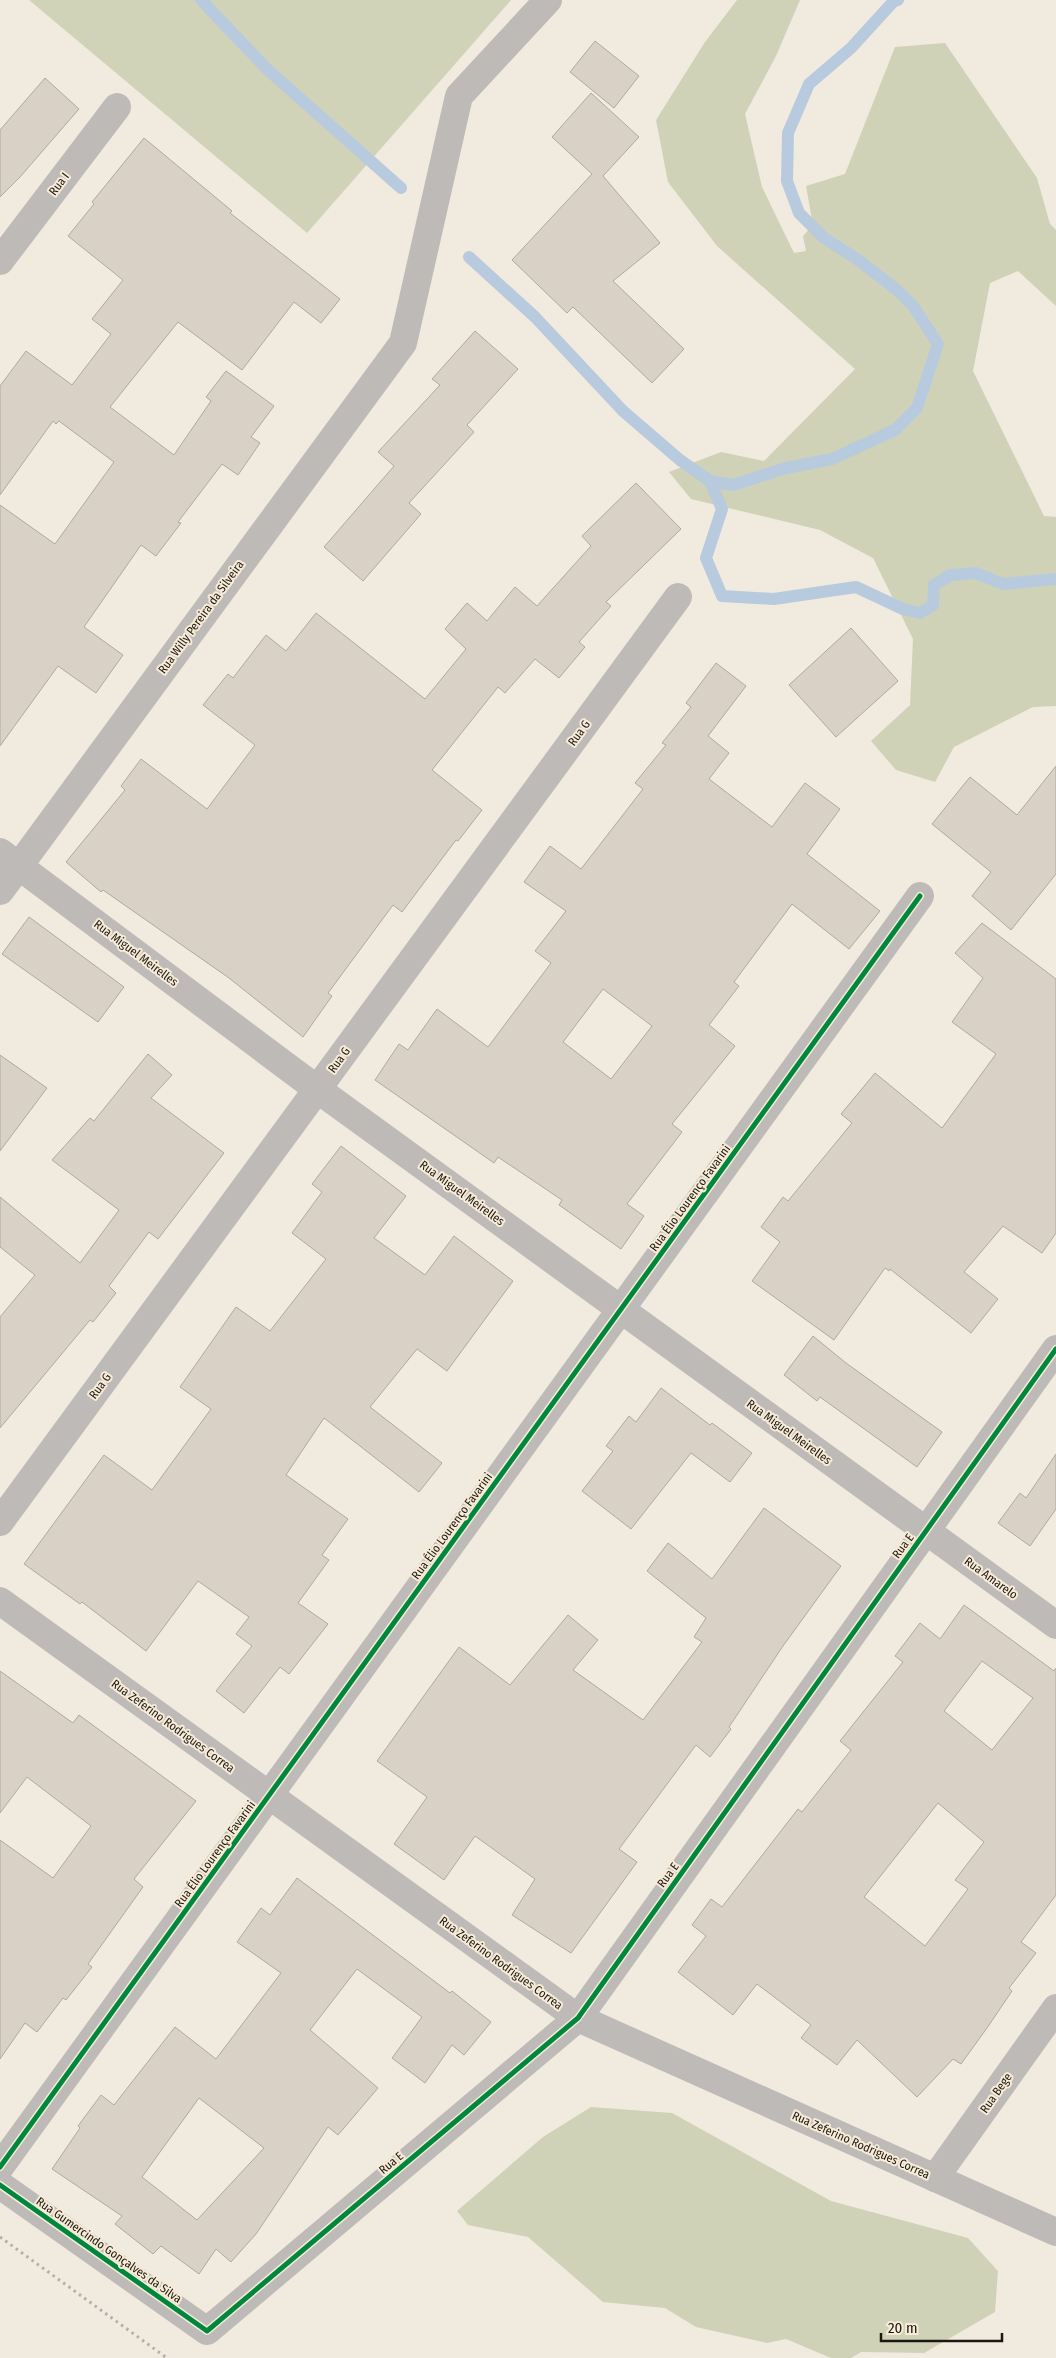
<svg xmlns="http://www.w3.org/2000/svg" width="1056" height="2358" viewBox="0 0 1056 2358" font-family="'Fira Sans Condensed',sans-serif">
<style>
.green{fill:#d1d3b9}
.forest{fill:#cfd2b7}
.lines{fill:none;stroke-linecap:round;stroke-linejoin:round}
.stream{stroke:#b8cade;stroke-width:12}
.building{fill:#d9d1c5;stroke:#afa9a1;fill-rule:evenodd}
.path{stroke:#b4afac;stroke-width:3;stroke-dasharray:2.5 4;stroke-linecap:butt}
.minor{stroke:#bdbab8;stroke-width:28}
.tertiary{stroke:#bdbab8;stroke-width:28}
.cycleway-casing{stroke:#f8ecd8;stroke-width:8}
.cycleway{stroke:#00873e;stroke-width:5}
.labels{text-anchor:middle;stroke-width:4;stroke-linejoin:round;paint-order:stroke}
.street-label{font-size:12px;fill:#1c1811;stroke:#f8ecd8}
</style>
<rect width="100%" height="100%" fill="#f1eadf"/>
<polygon class="green" points="29,0 511,0 307,233"/>
<g class="forest">
<polygon points="737,0 800,0 776,56 745,114 762,187 794,253 806,251 803,236 813,225 806,186 845,174 895,47 945,43 1037,178 1050,224 1056,230 1056,306 1018,271 990,283 973,371 1044,516 1056,517 1056,706 1033,707 954,747 935,782 896,770 871,741 910,705 913,639 873,558 820,530 691,499 669,472 721,452 764,461 855,369 717,246 668,182 656,120 705,42"/>
<polygon points="591,2107 672,2113 831,2201 968,2238 998,2271 995,2312 924,2353 861,2352 851,2358 831,2358 786,2339 767,2343 696,2327 665,2308 603,2302 528,2237 468,2225 457,2211 543,2137"/>
</g>
<g class="lines">
<g class="stream">
<polyline points="201,0 268,70 401,188"/>
<polyline points="469,257 535,317 623,411 680,460 710,481 722,509 706,558 722,596 774,599 856,587 903,609 920,613 933,605 934,585 951,575 976,573 1003,584 1056,579"/>
<polyline points="710,481 733,485 786,468 832,459 895,430 917,408 938,344 913,306 897,290 857,259 824,238 799,213 787,181 788,133 809,84 851,48 893,2 898,0"/>
</g>
</g>
<g class="building">
<polygon points="595,41 639,76 614,108 570,72"/>
<polygon points="45,78 79,109 20,177 0,197 0,130"/>
<polygon points="591,93 639,137 603,176 660,243 613,281 684,349 652,383 573,307 567,313 512,260 592,174 552,137"/>
<polygon points="144,138 232,211 230,213 340,299 321,323 294,302 242,370 178,322 110,407 174,455 211,401 206,397 226,371 274,406 251,437 260,443 238,475 222,464 178,522 181,523 156,556 141,545 84,627 123,655 96,693 58,666 0,746 0,505 55,544 114,462 59,421 56,424 53,421 0,495 0,386 26,351 72,385 111,334 92,319 123,280 68,236 94,204 92,202"/>
<polygon points="475,331 518,369 467,425 474,432 409,503 421,514 363,581 324,547 394,466 378,452 440,385 432,379"/>
<polygon points="636,483 681,529 606,602 611,606 579,642 585,647 559,678 535,659 505,693 498,687 432,770 482,810 458,841 456,840 402,912 393,905 328,993 332,996 303,1037 229,978 103,890 101,892 66,862 125,790 121,786 141,759 207,809 255,745 203,705 228,674 233,678 266,635 286,651 316,613 425,699 466,649 445,629 467,603 487,621 515,587 537,606 591,546 582,536"/>
<polygon points="851,628 898,681 836,737 789,685"/>
<path d="M 716,663 L 746,686 L 708,736 L 729,753 L 709,779 L 772,827 L 805,783 L 840,809 L 807,854 L 880,911 L 849,949 L 792,904 L 734,982 L 739,986 L 709,1025 L 735,1046 L 672,1124 L 682,1132 L 627,1204 L 644,1216 L 621,1249 L 559,1205 L 562,1200 L 498,1157 L 494,1163 L 375,1080 L 399,1044 L 408,1050 L 437,1009 L 488,1047 L 551,963 L 535,951 L 566,911 L 524,882 L 550,846 L 581,869 L 643,789 L 635,783 L 666,745 L 662,743 L 691,707 L 686,703 ZM 603,989 L 652,1026 L 611,1079 L 563,1042 Z"/>
<polygon points="1056,766 1056,874 1011,930 972,896 991,872 932,824 970,777 1017,815"/>
<polygon points="29,917 124,987 98,1022 2,954"/>
<polygon points="982,923 1056,979 1056,1233 1042,1253 1003,1226 964,1272 998,1299 971,1333 890,1269 889,1271 885,1268 834,1340 752,1281 780,1242 761,1227 783,1197 788,1201 852,1123 841,1114 875,1073 942,1128 996,1054 952,1022 983,978 955,953"/>
<polygon points="148,1054 172,1075 151,1098 224,1153 158,1239 149,1232 109,1286 116,1293 93,1322 90,1320 0,1428 0,1317 35,1275 0,1247 0,1197 80,1263 119,1210 52,1160 90,1118 94,1121"/>
<polygon points="0,1055 47,1088 0,1151"/>
<polygon points="341,1146 406,1196 374,1238 425,1275 454,1236 513,1281 447,1371 417,1349 370,1407 442,1463 419,1492 324,1418 286,1475 348,1519 322,1555 329,1560 298,1603 328,1624 289,1674 280,1667 244,1713 216,1691 252,1646 236,1634 249,1617 198,1581 146,1651 82,1602 80,1604 24,1564 104,1455 152,1490 211,1409 180,1387 236,1307 270,1331 326,1259 292,1233 322,1192 312,1184"/>
<polygon points="813,1336 846,1363 942,1432 917,1467 820,1397 817,1401 784,1375"/>
<polygon points="661,1388 710,1425 712,1423 752,1453 730,1482 691,1453 631,1529 582,1491 613,1451 606,1446 629,1416 636,1422"/>
<polygon points="1056,1454 1056,1509 1030,1546 998,1523 1020,1493 1026,1498"/>
<polygon points="764,1508 841,1566 783,1646 729,1727 731,1729 710,1757 696,1745 619,1849 637,1862 571,1953 512,1915 535,1879 475,1836 444,1880 394,1844 427,1797 377,1761 459,1647 510,1685 568,1615 598,1640 573,1670 643,1720 702,1642 694,1637 706,1618 647,1571 668,1543 712,1579"/>
<path d="M 964,1605 L 1054,1671 L 1056,1668 L 1056,1895 L 1021,1942 L 1036,1953 L 1009,1988 L 1012,1991 L 987,2028 L 961,2064 L 953,2059 L 917,2097 L 857,2040 L 837,2065 L 801,2038 L 811,2025 L 757,1984 L 733,2015 L 678,1972 L 706,1936 L 692,1925 L 711,1899 L 722,1907 L 798,1809 L 802,1812 L 851,1750 L 840,1741 L 903,1662 L 895,1656 L 920,1623 L 940,1639 ZM 982,1661 L 1033,1698 L 992,1750 L 944,1711 ZM 938,1803 L 984,1842 L 955,1880 L 968,1889 L 925,1946 L 864,1897 Z"/>
<polygon points="0,1671 73,1723 79,1715 196,1801 134,1879 143,1887 88,1964 92,1967 66,2000 63,1998 37,2032 25,2023 0,2059 0,1840 53,1878 91,1826 27,1777 0,1813"/>
<path d="M 297,1878 L 450,1993 L 452,1991 L 491,2022 L 464,2055 L 452,2045 L 425,2083 L 392,2058 L 422,2017 L 357,1969 L 310,2030 L 378,2088 L 338,2135 L 328,2127 L 256,2234 L 231,2262 L 216,2249 L 199,2274 L 161,2246 L 153,2254 L 115,2224 L 122,2216 L 52,2169 L 80,2128 L 78,2126 L 101,2095 L 114,2105 L 175,2027 L 216,2059 L 281,1973 L 237,1942 L 261,1908 L 270,1915 ZM 199,2098 L 264,2148 L 197,2220 L 142,2177 Z"/>
</g>
<g class="lines">
<polyline class="path" points="0,2237 167,2358"/>
<g class="minor">
<polyline points="0,261 117,107"/>
<polyline points="19,866 403,343 459,96 548,0"/>
<polyline points="0,1522 678,597"/>
<polyline points="0,2167 920,896"/>
<polyline points="935,2178 1056,2008"/>
<polyline points="0,2185 207,2331 578,2018 1056,1349"/>
</g>
<g class="tertiary">
<polyline points="0,852 317,1089 1056,1625"/>
<polyline points="0,891 19,866"/>
<polyline points="0,1601 578,2018 1056,2232"/>
</g>
<g class="cycleway-casing">
<g id="cycleway">
<polyline points="0,2167 920,896"/>
<polyline points="0,2185 207,2331 578,2018 1056,1349"/>
</g>
</g>
<use href="#cycleway" class="cycleway"/>
</g>
<g class="labels">
<g class="street-label">
<text transform="translate(59 184) rotate(-53)" y="4">Rua I</text>
<text transform="translate(201 617) rotate(-54)" y="4">Rua Willy Pereira da Silveira</text>
<text transform="translate(579 733) rotate(-54)" y="4">Rua G</text>
<text transform="translate(136 953) rotate(37)" y="4">Rua Miguel Meirelles</text>
<text transform="translate(339 1060) rotate(-54)" y="4">Rua G</text>
<text transform="translate(462 1193) rotate(36)" y="4">Rua Miguel Meirelles</text>
<text transform="translate(690 1198) rotate(-54)" y="4">Rua Élio Lourenço Favarini</text>
<text transform="translate(100 1386) rotate(-54)" y="4">Rua G</text>
<text transform="translate(789 1432) rotate(36)" y="4">Rua Miguel Meirelles</text>
<text transform="translate(452 1526) rotate(-54)" y="4">Rua Élio Lourenço Favarini</text>
<text transform="translate(903 1546) rotate(-54)" y="4">Rua E</text>
<text transform="translate(991 1578) rotate(36)" y="4">Rua Amarelo</text>
<text transform="translate(173 1726) rotate(36)" y="4">Rua Zeferino Rodrigues Correa</text>
<text transform="translate(215 1854) rotate(-54)" y="4">Rua Élio Lourenço Favarini</text>
<text transform="translate(668 1875) rotate(-54)" y="4">Rua E</text>
<text transform="translate(501 1963) rotate(36)" y="4">Rua Zeferino Rodrigues Correa</text>
<text transform="translate(996 2093) rotate(-55)" y="4">Rua Bege</text>
<text transform="translate(861 2145) rotate(24)" y="4">Rua Zeferino Rodrigues Correa</text>
<text transform="translate(391 2163) rotate(-40)" y="4">Rua E</text>
<text transform="translate(109 2250) rotate(35)" y="4">Rua Gumercindo Gonçalves da Silva</text>
</g>
</g>
<path d="M881 2333v8h121v-8" fill="none" stroke="#1c1811" stroke-width="2.5"/>
<text x="888" y="2333" font-size="15" fill="#1c1811" stroke="#f8ecd8" stroke-width="4" paint-order="stroke">20 m</text>
</svg>
